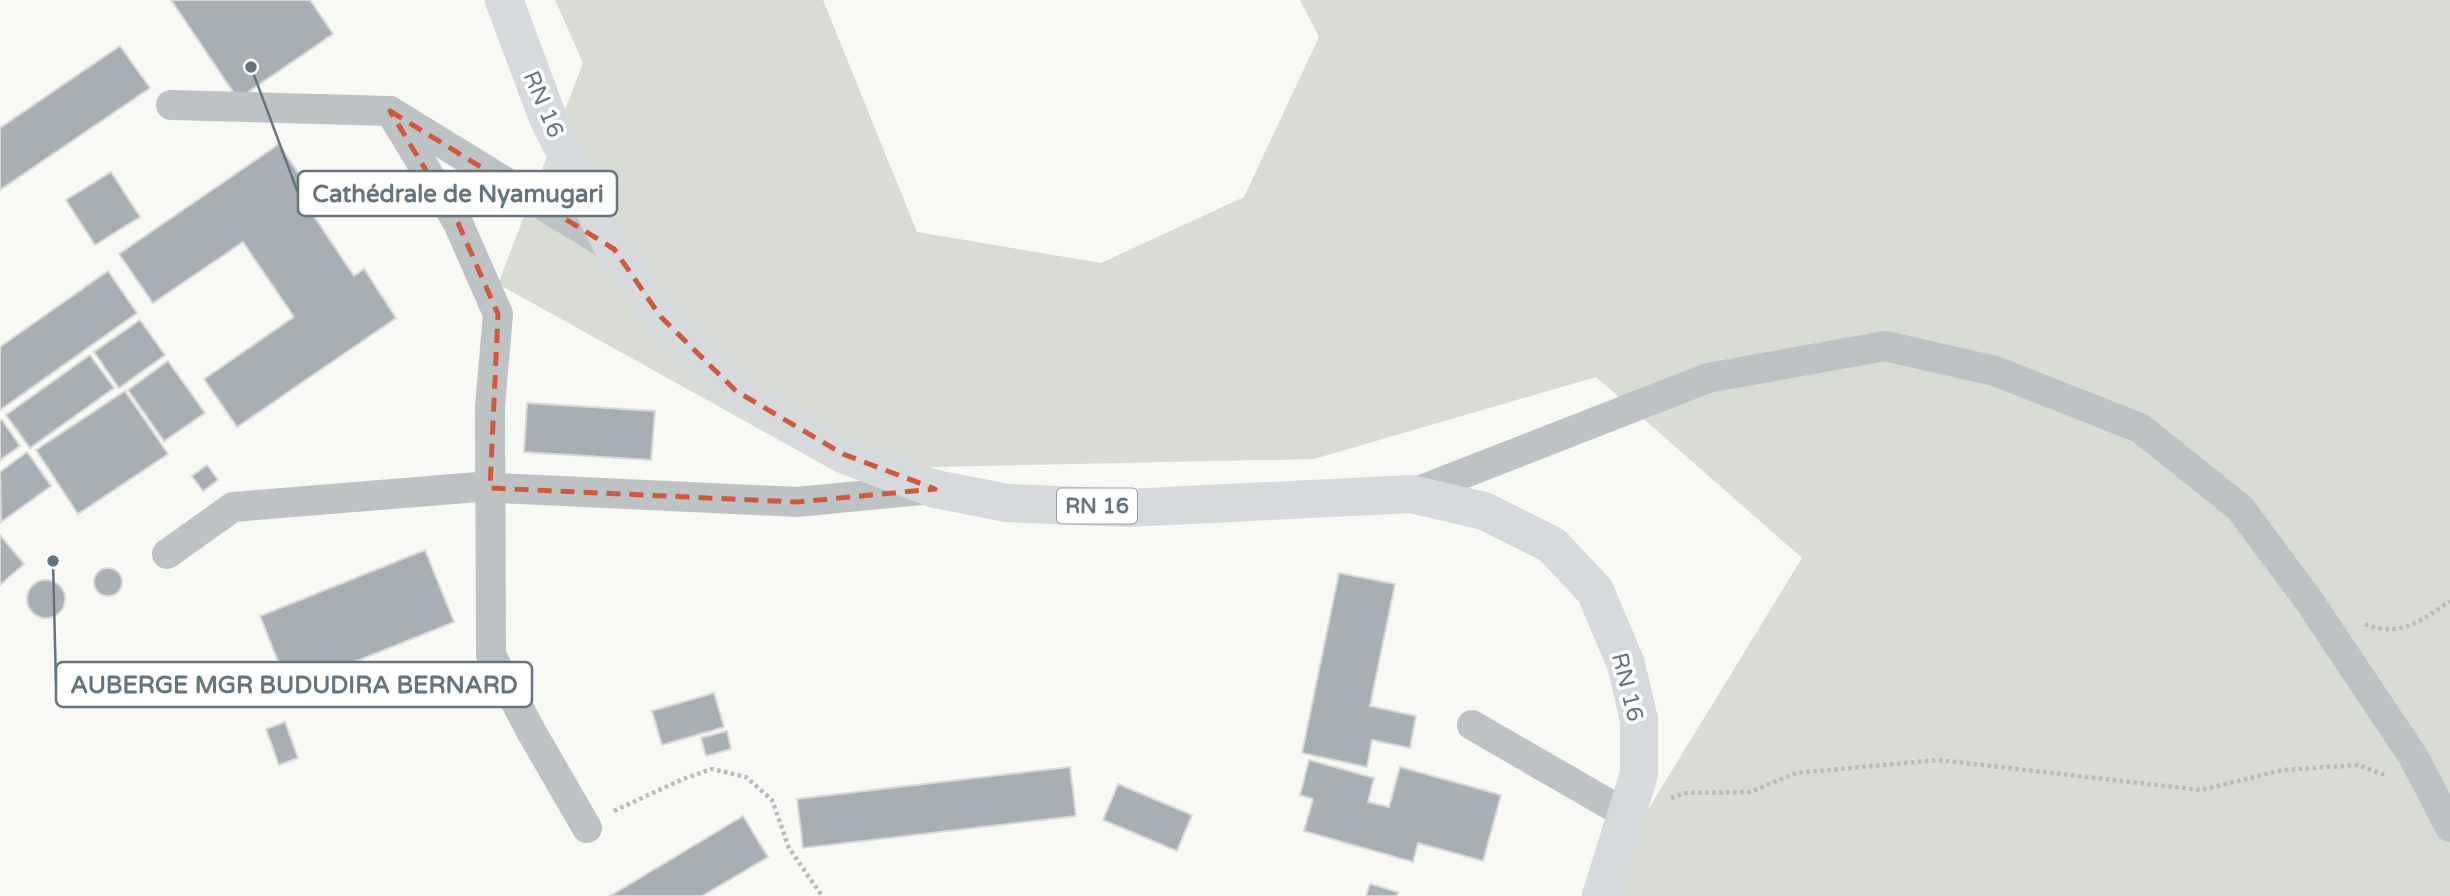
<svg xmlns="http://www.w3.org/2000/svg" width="2450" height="896" viewBox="0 0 2450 896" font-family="'Varela Round',sans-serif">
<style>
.green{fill:#d8dcd5}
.building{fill:#a7aeb4;stroke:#d9d9d8;stroke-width:2}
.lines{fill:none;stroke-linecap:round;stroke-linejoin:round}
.path{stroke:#b8bbbe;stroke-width:4.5;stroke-dasharray:3.5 3.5;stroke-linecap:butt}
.street{stroke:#bdc2c5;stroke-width:30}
.primary{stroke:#d6dadd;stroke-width:38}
.marked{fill:none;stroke:#ce593f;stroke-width:5;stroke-dasharray:14 9;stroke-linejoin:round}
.labels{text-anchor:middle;stroke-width:7;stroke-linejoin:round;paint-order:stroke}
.shield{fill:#fff;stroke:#949ea4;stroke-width:2}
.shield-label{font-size:21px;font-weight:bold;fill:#66747d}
.street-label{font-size:23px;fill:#66747d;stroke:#fff}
.leader{fill:none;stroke:#66747d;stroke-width:2.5}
.callout-dot{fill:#66747d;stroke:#fff;stroke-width:2.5}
.callout{fill:#fff;stroke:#66747d;stroke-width:2.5}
.callout-label{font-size:24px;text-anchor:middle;font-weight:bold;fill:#66747d}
</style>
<rect width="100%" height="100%" fill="#f8f8f5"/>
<polygon class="green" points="555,0 823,0 917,232 1101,263 1244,197 1319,37 1300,0 2450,0 2450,896 1595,896 1802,558 1596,377 1314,459 831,469 498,284 583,63"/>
<g class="building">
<polygon points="171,0 310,0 333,34 238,99"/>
<polygon points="120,46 150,88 0,190 0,128"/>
<polygon points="279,144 312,194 303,200 354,276 364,269 396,318 237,427 204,379 294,317 243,242 153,303 119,254"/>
<polygon points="111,172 140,217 95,245 66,200"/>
<polygon points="108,271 137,313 0,410 0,347"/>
<polygon points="140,320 165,355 119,388 94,352"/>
<polygon points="90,355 114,388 30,448 6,415"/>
<polygon points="168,361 205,413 164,441 128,390"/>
<polygon points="125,391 168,454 78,514 36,450"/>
<polygon points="527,403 655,411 651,460 524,452"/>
<polygon points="2,420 20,446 0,460 0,421"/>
<polygon points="27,452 51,486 1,522 0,472"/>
<polygon points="207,465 218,480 203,491 192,476"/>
<polygon points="0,535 24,564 0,585"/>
<polygon points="425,550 454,622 289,688 260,616"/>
<circle cx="108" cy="582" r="14"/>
<polygon points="1339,573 1395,584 1370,706 1416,716 1410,748 1372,740 1367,767 1302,753"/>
<circle cx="46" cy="599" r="19"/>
<polygon points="714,693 724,727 662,745 652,711"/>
<polygon points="285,722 298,758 279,765 266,729"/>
<polygon points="727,731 731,749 706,756 701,738"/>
<polygon points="1309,760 1374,778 1368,802 1389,807 1400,767 1501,795 1483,861 1418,843 1413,862 1304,831 1313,799 1300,795"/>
<polygon points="1070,767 1076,816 803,848 797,799"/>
<polygon points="1118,784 1192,815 1177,851 1103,820"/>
<polygon points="743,816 768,857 702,896 610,896"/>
<polygon points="1370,884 1398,892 1397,896 1366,896"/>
</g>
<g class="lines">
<g class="path">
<path d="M 2365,624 C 2399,639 2424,619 2450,601"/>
<polyline points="1671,798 1686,793 1750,792 1796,773 1938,760 2201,790 2283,770 2358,765 2385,775"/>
<polyline points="614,811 683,779 712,769 746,777 772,800 789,848 822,896"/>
</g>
<g class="street">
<polyline points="171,105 390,111 614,249"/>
<polyline points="390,111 458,223 498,314 490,406 491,655 532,733 587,828"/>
<polyline points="1411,494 1708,378 1885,346 1995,371 2140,428 2240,508 2307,598 2413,756 2450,827"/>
<polyline points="167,554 233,507 478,487 797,502 931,489"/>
<polyline points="1472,725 1626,814"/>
</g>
<polyline class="primary" points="504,0 548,118 614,249 661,317 736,391 843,454 935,489 1007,503 1127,508 1411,494 1484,511 1552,545 1595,591 1626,664 1639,720 1639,774 1601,896"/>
</g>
<path class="marked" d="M 390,111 L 614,249 L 661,317 L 736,391 L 843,454 L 935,489 L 797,502 L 490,488 L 498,314 L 458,223 Z"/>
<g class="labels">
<rect class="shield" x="1057" y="488.5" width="80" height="35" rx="5"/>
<g class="shield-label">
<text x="1097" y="513">RN 16</text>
</g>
<g class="street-label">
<text transform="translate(544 104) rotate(67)" y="8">RN 16</text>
<text transform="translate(1628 687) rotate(76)" y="8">RN 16</text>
</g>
</g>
<path class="leader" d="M251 67L298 193M53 561L56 685"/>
<g class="callout-dot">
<circle cx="251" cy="67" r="7"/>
<circle cx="53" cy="561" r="7"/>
</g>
<g class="callout">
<rect x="298" y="171" width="319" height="45" rx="7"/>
<rect x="56" y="662" width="476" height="45" rx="7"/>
</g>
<g class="callout-label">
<text x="458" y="202">Cathédrale de Nyamugari</text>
<text x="294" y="693">AUBERGE MGR BUDUDIRA BERNARD</text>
</g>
</svg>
